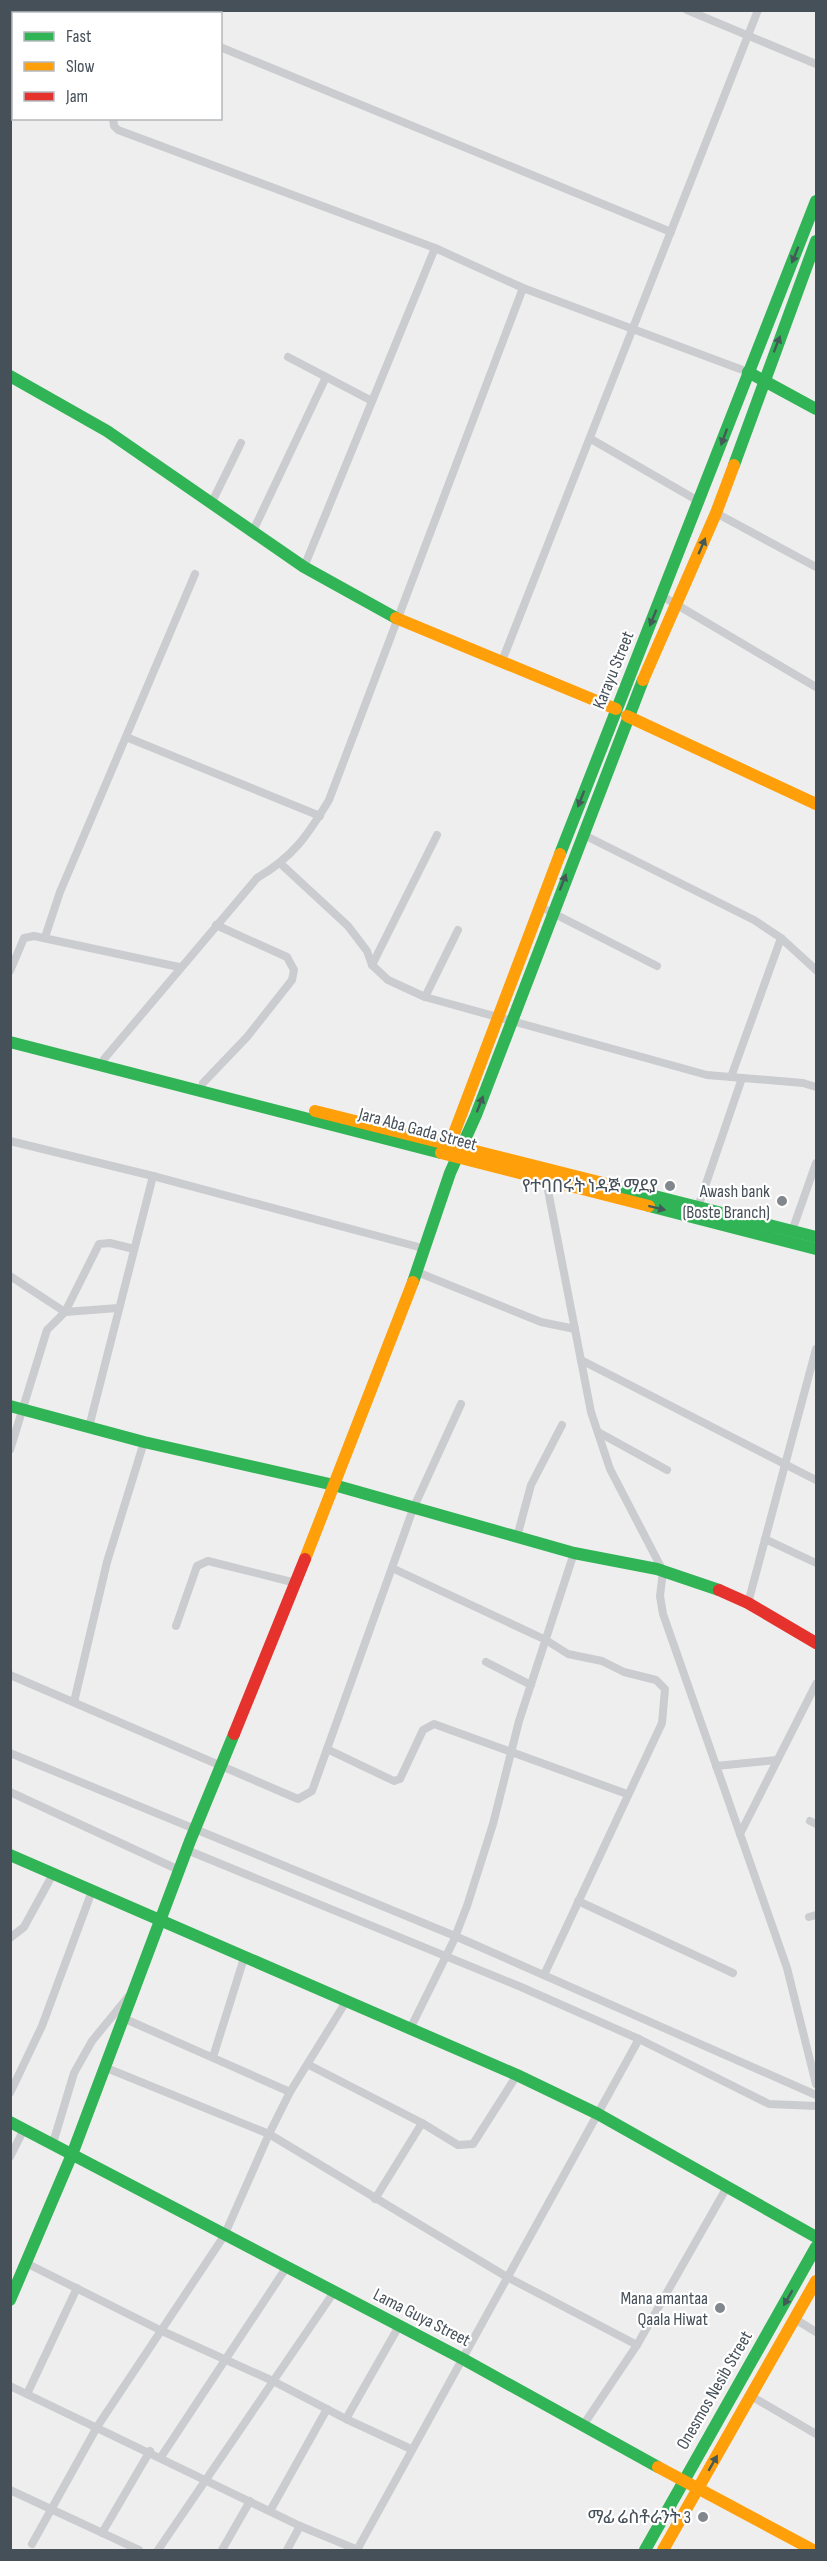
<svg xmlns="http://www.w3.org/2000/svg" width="827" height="2561" viewBox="0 0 827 2561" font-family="'Sofia Sans Condensed','Noto Sans Ethiopic',sans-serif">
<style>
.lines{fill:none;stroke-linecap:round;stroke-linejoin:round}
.street{stroke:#cacccf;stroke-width:8}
.fast{stroke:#30b455;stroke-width:12}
.slow{stroke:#ff9f0a;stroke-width:12}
.jam{stroke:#e5322d;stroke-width:12}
.oneway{fill:#445a59}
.poi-dot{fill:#81878d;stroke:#fff;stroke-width:2}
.labels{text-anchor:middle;stroke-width:4.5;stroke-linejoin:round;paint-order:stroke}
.street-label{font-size:18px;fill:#465059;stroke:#fff}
.poi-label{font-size:18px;fill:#465059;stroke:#fff;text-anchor:end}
</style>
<rect width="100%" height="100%" fill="#efeeee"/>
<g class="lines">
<g class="street">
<polyline points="132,10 139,14"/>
<polyline points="687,10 816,64"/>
<polyline points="220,47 671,232"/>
<polyline points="113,118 114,126 118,130 435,248 523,288 748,372"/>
<polyline points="288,357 372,401"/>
<polyline points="591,439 700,502"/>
<polyline points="212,502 241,443"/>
<polyline points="716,513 816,567"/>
<polyline points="253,531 326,377"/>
<polyline points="304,567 435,248"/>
<polyline points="662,596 816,687"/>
<polyline points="502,661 758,10"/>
<polyline points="126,737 320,816"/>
<polyline points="582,834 754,920 781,938 816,970"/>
<polyline points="281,864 348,926 367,951 372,965 388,980 425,997 707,1075 803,1083 816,1087"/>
<polyline points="539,906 657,966"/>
<polyline points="45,937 60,892 195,574"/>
<polyline points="372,965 437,835"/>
<polyline points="10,971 24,938 34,936 179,967"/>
<polyline points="425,997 458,930"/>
<path d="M 104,1059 L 257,878 C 293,857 308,835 329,800 L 523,288"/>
<polyline points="731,1077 781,938"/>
<polyline points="203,1083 247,1037 292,980 294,970 287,957 216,925"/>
<polyline points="10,1141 153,1176 426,1249"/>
<polyline points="546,1180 591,1412 610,1469 663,1571 660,1596 663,1614 787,1968 816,2084"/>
<polyline points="698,1207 742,1078"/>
<polyline points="792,1231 816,1163"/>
<polyline points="417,1272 541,1322 575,1329"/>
<polyline points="10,1276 65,1312"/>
<polyline points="65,1312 99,1244 110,1243 134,1249"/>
<polyline points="581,1360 816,1480"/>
<polyline points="89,1427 153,1176"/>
<polyline points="598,1432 667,1470"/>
<polyline points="10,1450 47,1330 65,1312 118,1308"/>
<polyline points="517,1537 531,1485 562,1425"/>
<polyline points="765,1539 816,1563"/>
<polyline points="392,1568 546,1640 568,1654 602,1661 624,1672 656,1680 665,1689 662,1723 544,1975"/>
<polyline points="748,1603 816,1349"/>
<polyline points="176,1626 197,1566 208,1561 296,1583"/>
<polyline points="486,1662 531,1685"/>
<polyline points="10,1675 298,1799 312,1791 413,1509 461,1404"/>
<polyline points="74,1702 107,1562 144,1442"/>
<polyline points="327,1749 394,1781 400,1779 423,1730 434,1724 627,1794"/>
<polyline points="10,1753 455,1936 816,2095"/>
<polyline points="716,1766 777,1760"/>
<polyline points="10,1792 179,1870"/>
<polyline points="810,1821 816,1824"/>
<polyline points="740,1834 816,1684"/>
<polyline points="187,1850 521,1987 639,2039 769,2104 816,2106"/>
<polyline points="578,1901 733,1973"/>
<polyline points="809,1917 816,1915"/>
<polyline points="10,1938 24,1927 53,1874"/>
<polyline points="123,2018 290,2092"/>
<polyline points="410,2029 453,1942 467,1906 493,1824 519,1721 574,1553"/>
<polyline points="213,2057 245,1955"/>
<polyline points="309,2065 422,2123 458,2145 473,2144 517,2075"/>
<polyline points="104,2067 269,2134 507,2277 637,2345"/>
<polyline points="10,2093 42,2026 92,1891"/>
<polyline points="53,2143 74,2073 92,2041 128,1997"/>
<polyline points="10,2157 24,2129"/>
<polyline points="375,2199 422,2123"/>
<polyline points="26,2263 162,2331 273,2381 346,2419 411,2449"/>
<polyline points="795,2319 816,2332"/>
<polyline points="10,2386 300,2526 358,2550"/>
<polyline points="27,2394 77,2288"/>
<polyline points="751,2396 816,2434"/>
<polyline points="346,2419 399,2326"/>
<polyline points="582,2427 637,2345 727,2187"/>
<polyline points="161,2457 286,2268"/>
<polyline points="10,2490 139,2550"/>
<polyline points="270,2511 327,2409"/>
<polyline points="102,2533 150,2451"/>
<polyline points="32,2544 97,2427 224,2236 269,2134 290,2092 347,2000"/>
<polyline points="158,2550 334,2292"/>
<polyline points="222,2550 250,2501"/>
<polyline points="287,2550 300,2526"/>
<polyline points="357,2550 639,2039"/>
</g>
<g class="fast">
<polyline points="748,372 816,409"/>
<polyline points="10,376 107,431 304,567 396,618"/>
<polyline points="734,465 816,241"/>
<polyline points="560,854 816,201"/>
<polyline points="10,1042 441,1153"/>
<polyline points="607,1184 816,1237"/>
<polyline points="649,1206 816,1249"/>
<polyline points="413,1282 450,1173 476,1115 643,680"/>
<polyline points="10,1406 144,1442 334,1485 574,1553 657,1569 719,1590"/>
<polyline points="10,1855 517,2075 598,2114 816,2237"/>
<polyline points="10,2122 463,2359 658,2467"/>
<polyline points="10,2300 73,2152 190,1841 234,1734"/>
<polyline points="645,2550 816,2247"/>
</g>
<g class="slow">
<polyline points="396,618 616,709"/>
<polyline points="643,680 716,513 734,465"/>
<polyline points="627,716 816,804"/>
<polyline points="315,1111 607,1184"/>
<polyline points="447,1152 560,854"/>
<polyline points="441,1153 649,1206"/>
<polyline points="305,1559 413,1282"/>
<polyline points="658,2467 813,2550"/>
<polyline points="663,2550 816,2281"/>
</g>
<g class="jam">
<polyline points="719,1590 748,1603 816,1643"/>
<polyline points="234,1734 305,1559"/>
</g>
</g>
<defs><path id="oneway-solid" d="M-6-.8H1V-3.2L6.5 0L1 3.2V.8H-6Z" transform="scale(1.5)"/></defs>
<g class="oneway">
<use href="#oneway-solid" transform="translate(795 255) rotate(112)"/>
<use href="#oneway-solid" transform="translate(777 344) rotate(-69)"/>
<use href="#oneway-solid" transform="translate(724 437) rotate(110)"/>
<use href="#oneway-solid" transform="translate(702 546) rotate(-67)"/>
<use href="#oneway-solid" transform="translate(653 618) rotate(112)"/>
<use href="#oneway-solid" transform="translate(581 799) rotate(111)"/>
<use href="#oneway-solid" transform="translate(563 882) rotate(-69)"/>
<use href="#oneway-solid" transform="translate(480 1104) rotate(-69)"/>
<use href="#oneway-solid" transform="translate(657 1208) rotate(14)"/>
<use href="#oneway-solid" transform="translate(788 2298) rotate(120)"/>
<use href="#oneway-solid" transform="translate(713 2463) rotate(-60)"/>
</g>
<g class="poi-dot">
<circle cx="670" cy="1186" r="6"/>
<circle cx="782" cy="1201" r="6"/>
<circle cx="720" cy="2308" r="6"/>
<circle cx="703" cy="2517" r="6"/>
</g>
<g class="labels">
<g class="street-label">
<text transform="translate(613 670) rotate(-68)" y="6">Karayu Street</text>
<text transform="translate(418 1129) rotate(15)" y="6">Jara Aba Gada Street</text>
<text transform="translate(422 2317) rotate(27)" y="6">Lama Guya Street</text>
<text transform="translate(714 2390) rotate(-60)" y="6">Onesmos Nesib Street</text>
</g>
<g class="poi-label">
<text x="658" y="1192">የተባበሩት ነዳጅ ማደያ</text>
<text x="770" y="1197">Awash bank<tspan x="770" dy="21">(Boste Branch)</tspan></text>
<text x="708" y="2304">Mana amantaa<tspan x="708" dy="21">Qaala Hiwat</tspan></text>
<text x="691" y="2523">ማፊ ሬስቶራንት 3</text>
</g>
</g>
<rect width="827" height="2561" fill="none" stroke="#465059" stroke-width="24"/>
<rect x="12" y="12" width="210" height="108" fill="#ffffff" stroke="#b5b9bd" stroke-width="1.5"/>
<rect x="24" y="32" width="30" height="9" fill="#30b455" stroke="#b5b9bd" stroke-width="1.5"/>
<text x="66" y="42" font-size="18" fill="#465059">Fast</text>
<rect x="24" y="62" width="30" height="9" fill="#ff9f0a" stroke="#b5b9bd" stroke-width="1.5"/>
<text x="66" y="72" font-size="18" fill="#465059">Slow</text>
<rect x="24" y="92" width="30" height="9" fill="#e5322d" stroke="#b5b9bd" stroke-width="1.5"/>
<text x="66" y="102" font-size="18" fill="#465059">Jam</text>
</svg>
